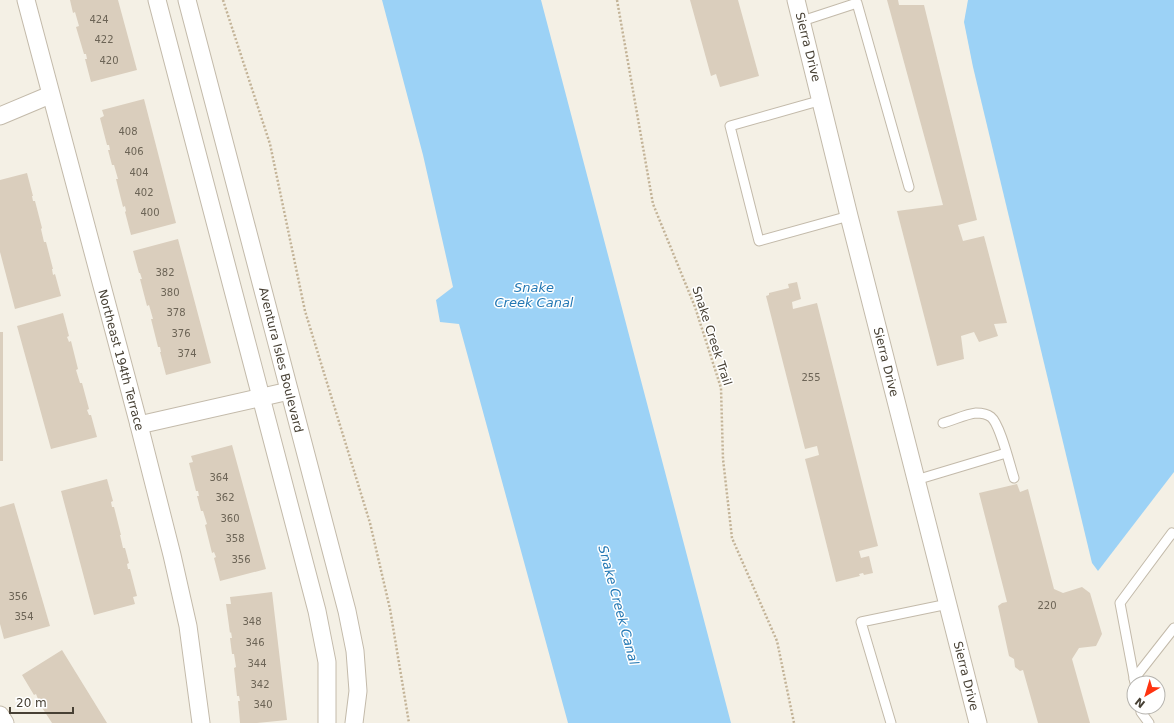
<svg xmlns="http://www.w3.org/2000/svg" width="1174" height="723" viewBox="0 0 1174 723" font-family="'DejaVu Sans',sans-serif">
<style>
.water{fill:#9cd2f6}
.building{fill:#dacebd}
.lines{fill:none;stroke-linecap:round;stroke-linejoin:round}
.service-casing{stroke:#c3baaa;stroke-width:11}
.minor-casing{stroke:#c3baaa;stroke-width:19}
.path{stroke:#c3b397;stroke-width:2.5;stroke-dasharray:2 2;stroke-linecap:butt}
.service{stroke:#fff;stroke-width:9}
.minor{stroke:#fff;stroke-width:17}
.labels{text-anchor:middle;stroke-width:3;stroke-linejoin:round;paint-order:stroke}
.number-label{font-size:10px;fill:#6c6456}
.street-label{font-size:12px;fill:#474034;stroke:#fff}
.water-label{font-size:13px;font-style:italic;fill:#2378b4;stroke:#fff}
</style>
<rect width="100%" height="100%" fill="#f4f0e5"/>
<g class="water">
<polygon points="382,0 541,0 731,723 568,723 459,324 440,322 436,300 453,287 423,155"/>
<polygon points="968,0 1174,0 1174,472 1098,571 1092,563 973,67 964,22"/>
</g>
<g class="building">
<polygon points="70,0 118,0 137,70 91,82 85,59 87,59 86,54 84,54 76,27 79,26 75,12 73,13"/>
<polygon points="690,0 738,0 759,76 720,87 716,74 711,76"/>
<polygon points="887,0 898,0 899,5 924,5 977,220 958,225 963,241 984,236 1007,323 994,324 998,336 979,342 974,332 961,336 964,359 937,366 897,211 943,205"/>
<polygon points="144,99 176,223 131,235 125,212 126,211 125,206 123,207 116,179 118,179 114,165 112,165 108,150 110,150 109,145 107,145 100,118 104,116 102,110"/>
<polygon points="27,173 33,196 32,196 33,201 35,201 42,228 41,229 44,242 46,242 53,269 52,269 53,275 55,274 61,296 15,309 0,252 0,180"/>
<polygon points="178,239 211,363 166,375 160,352 161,352 160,347 158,347 151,319 153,319 149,305 147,306 140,279 142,279 140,273 139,273 133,251"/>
<polygon points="797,282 801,299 792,302 793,309 817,303 878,546 859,551 861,558 869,556 873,573 864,575 863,573 859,574 860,576 836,582 805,459 819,455 817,446 805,449 766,296 769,295 769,293 789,288 788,284"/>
<polygon points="63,313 69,336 67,337 69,342 71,341 78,369 76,370 80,383 82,383 89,409 87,410 89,415 91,415 97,437 51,449 17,326"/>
<rect x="0" y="332" width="3" height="129"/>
<polygon points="232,445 266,569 220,581 214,558 216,557 214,552 212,553 205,525 207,524 203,511 201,511 197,496 199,496 198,491 196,491 189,463 193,462 191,456"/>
<polygon points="107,479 113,501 111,502 112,507 114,507 121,535 120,535 123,548 125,548 129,563 127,564 128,569 130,569 137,596 133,597 135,604 94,615 61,491"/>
<polygon points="1017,484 1020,492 1028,489 1054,589 1063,593 1082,587 1090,593 1102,634 1096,646 1079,648 1072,659 1090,723 1038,723 1023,670 1020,671 1015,667 1014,659 1009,656 998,606 1002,603 1007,602 979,493"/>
<polygon points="14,503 50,626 4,639 0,624 0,507"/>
<polygon points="272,592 287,720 257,723 240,723 238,701 240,701 239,696 237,696 234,668 236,667 234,654 232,654 230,638 232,638 231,632 230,633 226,604 231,604 230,597"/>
<polygon points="62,650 107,723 52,723 37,700 38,699 36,694 34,695 22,675"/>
</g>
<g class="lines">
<g class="service-casing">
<g id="service">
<polyline points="802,21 857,3 909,187"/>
<polyline points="822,100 730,126 759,241 849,216"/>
<path d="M 943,423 C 954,420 966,414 976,413 C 981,413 987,414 991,417 C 1000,424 1010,466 1014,478"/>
<polyline points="916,480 1006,453"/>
<polyline points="1134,679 1174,628"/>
<polyline points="1135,683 1120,603 1172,533 1174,534"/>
<polyline points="1140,707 1141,712 1149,723"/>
<polyline points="891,723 861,622 948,604"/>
</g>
</g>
<g class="minor-casing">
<g id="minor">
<polyline points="26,0 139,425 172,555 188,626 201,723"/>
<polyline points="157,0 317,611 327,662 327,723"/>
<polyline points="187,0 347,611 355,651 358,691 354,723"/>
<polyline points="796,0 849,216 978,723"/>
<polyline points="0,116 50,95"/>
<polyline points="139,425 289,391"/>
<polyline points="0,715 5,723"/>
</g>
</g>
<g class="path">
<polyline points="223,0 270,144 305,311 370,523 390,609 409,723"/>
<polyline points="617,0 653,204 695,307 721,388 723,459 732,538 777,641 794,723"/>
</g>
<use href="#service" class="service"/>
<use href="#minor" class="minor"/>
</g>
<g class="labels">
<g class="number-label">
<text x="99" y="23">424</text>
<text x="104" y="43">422</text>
<text x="109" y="64">420</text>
<text x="128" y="135">408</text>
<text x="134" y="155">406</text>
<text x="139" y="176">404</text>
<text x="144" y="196">402</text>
<text x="150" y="216">400</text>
<text x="165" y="276">382</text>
<text x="170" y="296">380</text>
<text x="176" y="316">378</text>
<text x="181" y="337">376</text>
<text x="187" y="357">374</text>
<text x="811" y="381">255</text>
<text x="219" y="481">364</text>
<text x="225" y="501">362</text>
<text x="230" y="522">360</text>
<text x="235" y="542">358</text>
<text x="241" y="563">356</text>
<text x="18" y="600">356</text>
<text x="1047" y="609">220</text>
<text x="24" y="620">354</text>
<text x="252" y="625">348</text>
<text x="255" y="646">346</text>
<text x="257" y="667">344</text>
<text x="260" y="688">342</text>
<text x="263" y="708">340</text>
</g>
<g class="street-label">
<text transform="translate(808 47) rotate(76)" y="4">Sierra Drive</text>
<text transform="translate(712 336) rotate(72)" y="4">Snake Creek Trail</text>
<text transform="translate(121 360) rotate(75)" y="4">Northeast 194th Terrace</text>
<text transform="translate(281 360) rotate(76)" y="4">Aventura Isles Boulevard</text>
<text transform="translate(886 362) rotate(76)" y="4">Sierra Drive</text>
<text transform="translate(966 676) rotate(76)" y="4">Sierra Drive</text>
</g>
<g class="water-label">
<text x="534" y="292">Snake<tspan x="534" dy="15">Creek Canal</tspan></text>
<text transform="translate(619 605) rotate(75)" y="5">Snake Creek Canal</text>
</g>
</g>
<g transform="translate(1146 695) rotate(218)"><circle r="19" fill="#ffffff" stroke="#b5b3ae"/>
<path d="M0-3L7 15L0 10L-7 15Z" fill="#ff3311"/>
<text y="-6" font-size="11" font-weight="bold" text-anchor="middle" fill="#474034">N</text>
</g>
<path d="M10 707v6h63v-6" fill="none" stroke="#474034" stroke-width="2"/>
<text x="16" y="707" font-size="12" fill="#474034" stroke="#ffffff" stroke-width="3" paint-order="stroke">20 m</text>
</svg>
